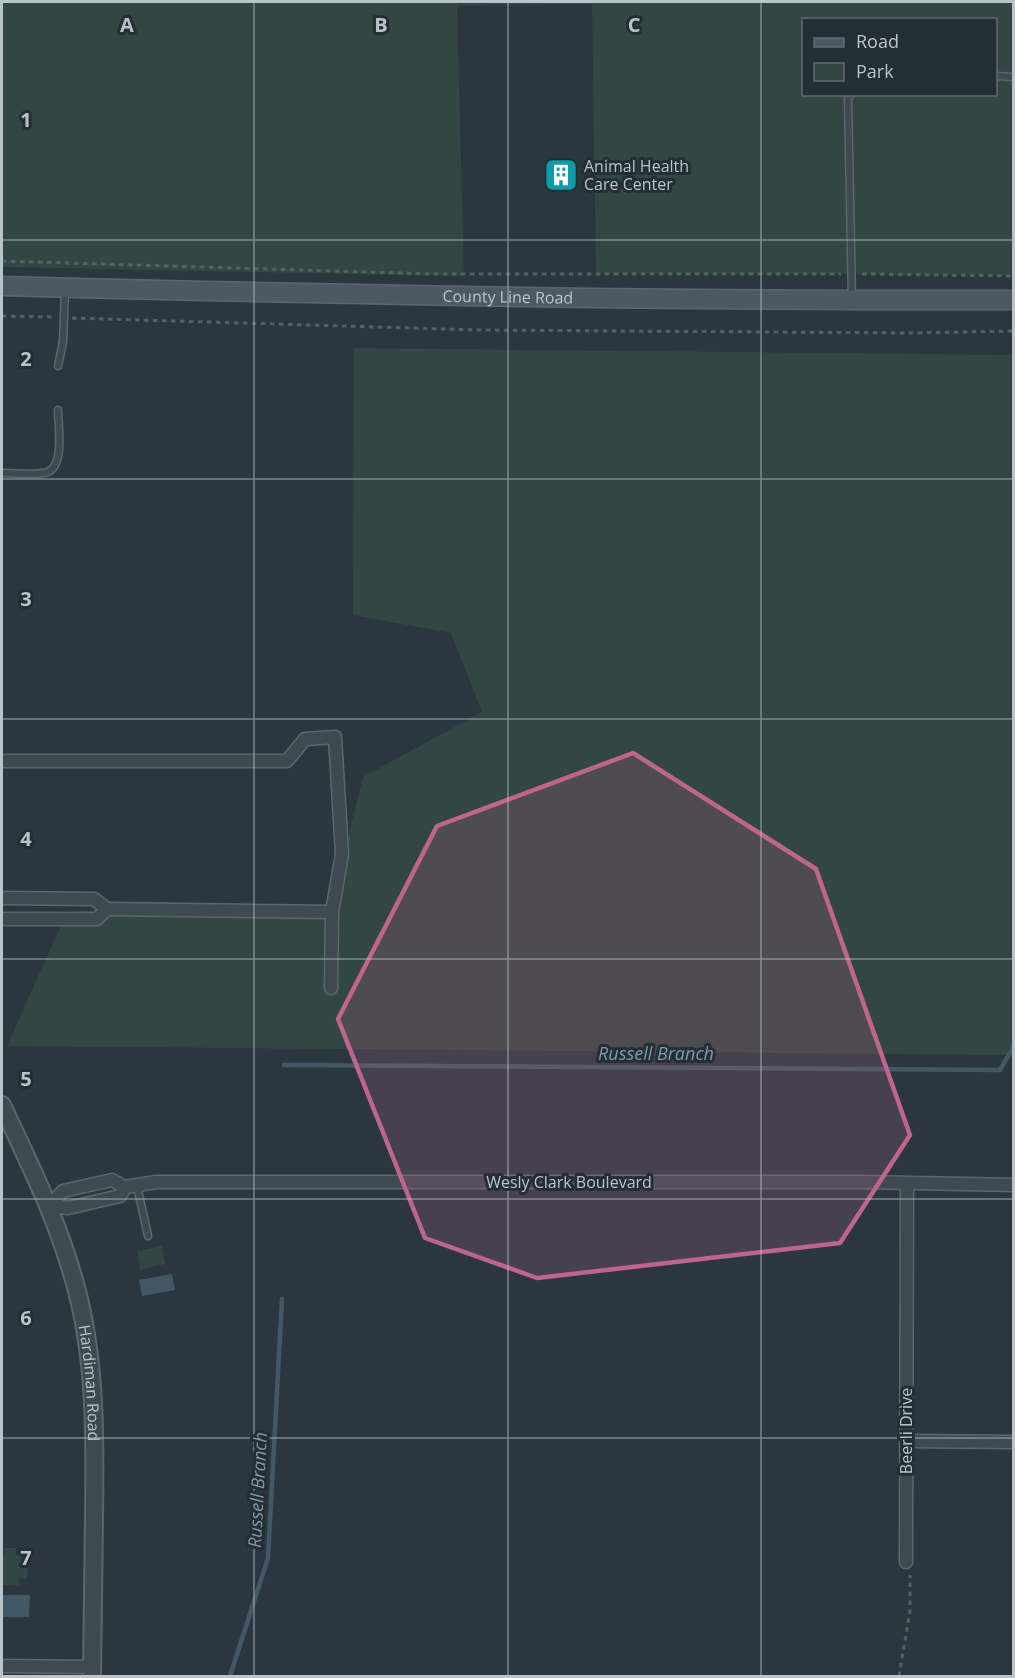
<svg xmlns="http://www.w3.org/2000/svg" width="1015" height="1678" viewBox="0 0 1015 1678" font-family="'Open Sans',sans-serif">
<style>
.green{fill:#324743;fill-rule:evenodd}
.water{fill:#425866}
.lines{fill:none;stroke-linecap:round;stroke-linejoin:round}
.stream{stroke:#425866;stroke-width:4.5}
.service-casing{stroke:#5c666d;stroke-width:9}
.minor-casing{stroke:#5c666d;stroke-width:15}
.tertiary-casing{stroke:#5c666d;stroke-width:20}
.secondary-casing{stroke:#5c666d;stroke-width:21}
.path{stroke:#516362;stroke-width:3;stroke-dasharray:4.5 4.5;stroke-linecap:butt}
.service{stroke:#3e4950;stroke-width:6}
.minor{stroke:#3e4950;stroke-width:12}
.tertiary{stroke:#3e4950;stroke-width:16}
.secondary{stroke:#4d5962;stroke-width:18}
.marked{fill:#bf658d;fill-opacity:0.2;stroke:#bf658d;stroke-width:4.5;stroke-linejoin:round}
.grid{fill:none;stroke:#bbc3ca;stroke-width:1.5;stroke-opacity:0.55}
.labels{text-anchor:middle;stroke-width:6;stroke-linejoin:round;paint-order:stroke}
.poi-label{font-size:16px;fill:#bbc3ca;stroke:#232e35;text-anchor:start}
.street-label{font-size:16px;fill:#bbc3ca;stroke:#232e35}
.water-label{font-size:18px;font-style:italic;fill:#8098a9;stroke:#232e35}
.grid-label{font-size:20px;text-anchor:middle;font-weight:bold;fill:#bbc3ca;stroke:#232e35;stroke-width:6;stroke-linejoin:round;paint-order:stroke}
</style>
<rect width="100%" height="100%" fill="#2a373f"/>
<g class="green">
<path d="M 2,2 L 1013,2 L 1013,275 L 596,273 L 592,4 L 457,6 L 464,276 L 2,267 ZM 804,20 L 996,20 L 996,94 L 804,94 Z"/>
<polygon points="354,348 1013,355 1013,1055 7,1046 67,912 330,909 363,777 482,712 451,633 353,615"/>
<polygon points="162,1246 165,1264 140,1270 137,1251"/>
<polygon points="4,1548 16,1548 16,1555 28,1555 27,1579 19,1578 19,1585 2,1585 2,1555 4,1555"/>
</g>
<g class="water">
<polygon points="172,1274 175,1290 142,1296 139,1280"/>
<polygon points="2,1595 30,1595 29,1617 2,1617"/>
</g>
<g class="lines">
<g class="stream">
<polyline points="284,1065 1000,1070 1014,1046"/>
<polyline points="230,1676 268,1558 282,1299"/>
</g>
<g class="service-casing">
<g id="service">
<polyline points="996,76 1014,77"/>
<polyline points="850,94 848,99 852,299"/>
<polyline points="58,366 63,342 65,289"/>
<path d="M 2,473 C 15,473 31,475 44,473 C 66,470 58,426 58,410"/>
<polyline points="137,1186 148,1236"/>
</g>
</g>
<g class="minor-casing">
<g id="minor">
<polyline points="2,761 287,761 305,739 335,737 342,854 332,912"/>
<polyline points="2,898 94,899 107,909 97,919 2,919"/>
<polyline points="107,909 332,912 331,988"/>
<polyline points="50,1206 63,1191 112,1180 125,1187 156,1182 863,1182 1014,1185"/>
<polyline points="50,1206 68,1208 120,1196 125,1187"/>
<polyline points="906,1441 1014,1442"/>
<polyline points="906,1562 907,1184"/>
<polyline points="2,1666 92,1667"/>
</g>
</g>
<g class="tertiary-casing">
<g id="tertiary">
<path id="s1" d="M 2,1105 C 33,1171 62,1229 79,1299 C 96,1370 95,1445 94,1517 C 93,1570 93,1623 92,1676"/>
</g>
</g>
<g class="secondary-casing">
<g id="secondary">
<path id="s2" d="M 2,286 C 339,295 676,301 1014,300"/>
</g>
</g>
<g class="path">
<polyline points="2,261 433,274 841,274"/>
<polyline points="862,274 1014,276"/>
<polyline points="2,316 54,317"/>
<polyline points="72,318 478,330 912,333 1014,331"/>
<polyline points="899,1676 910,1611 910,1575"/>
</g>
<use href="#service" class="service"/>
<use href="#minor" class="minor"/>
<use href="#tertiary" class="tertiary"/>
<use href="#secondary" class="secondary"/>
</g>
<path class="marked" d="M 633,753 L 816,869 L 910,1135 L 840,1243 L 537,1278 L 425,1238 L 338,1019 L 437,826 Z"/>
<path class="grid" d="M 254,2 L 254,1676M 508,2 L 508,1676M 761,2 L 761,1676M 2,240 L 1014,240M 2,479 L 1014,479M 2,719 L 1014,719M 2,959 L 1014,959M 2,1199 L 1014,1199M 2,1438 L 1014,1438"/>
<defs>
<g id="building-square" transform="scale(1.725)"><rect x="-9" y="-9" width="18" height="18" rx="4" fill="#0f9aa8" stroke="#232e35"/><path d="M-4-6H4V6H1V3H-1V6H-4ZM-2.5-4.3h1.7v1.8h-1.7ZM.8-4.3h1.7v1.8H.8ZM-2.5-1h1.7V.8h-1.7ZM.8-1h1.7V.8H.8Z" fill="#fff"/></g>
</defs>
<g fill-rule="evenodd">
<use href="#building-square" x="561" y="175"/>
</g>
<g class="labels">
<g class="poi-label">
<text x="584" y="172">Animal Health<tspan x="584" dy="18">Care Center</tspan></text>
</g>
<g class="street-label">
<text dy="6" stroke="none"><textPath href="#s2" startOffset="506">County Line Road</textPath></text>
<text x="569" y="1188">Wesly Clark Boulevard</text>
<text dy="6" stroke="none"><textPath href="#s1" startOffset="294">Hardiman Road</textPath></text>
<text transform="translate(906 1431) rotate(-90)" y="6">Beerli Drive</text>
</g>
<g class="water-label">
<text x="656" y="1060">Russell Branch</text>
<text transform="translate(258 1490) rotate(-87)" y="6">Russell Branch</text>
</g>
</g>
<g class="grid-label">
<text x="127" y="32">A</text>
<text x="381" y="32">B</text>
<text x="634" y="32">C</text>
<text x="26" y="127">1</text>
<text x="26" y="366">2</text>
<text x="26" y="606">3</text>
<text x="26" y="846">4</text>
<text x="26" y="1086">5</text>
<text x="26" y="1325">6</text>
<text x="26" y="1565">7</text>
</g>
<rect width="1015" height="1678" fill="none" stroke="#bbc3ca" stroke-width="6"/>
<rect x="802" y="18" width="195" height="78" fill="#232e35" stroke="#606a71" stroke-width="1.5"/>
<rect x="814" y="38" width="30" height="9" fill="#4d5962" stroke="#606a71" stroke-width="1.5"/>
<text x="856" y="48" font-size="18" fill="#bbc3ca">Road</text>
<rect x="814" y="63" width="30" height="18" fill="#324743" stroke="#606a71" stroke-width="1.5"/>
<text x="856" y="78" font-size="18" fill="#bbc3ca">Park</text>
</svg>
